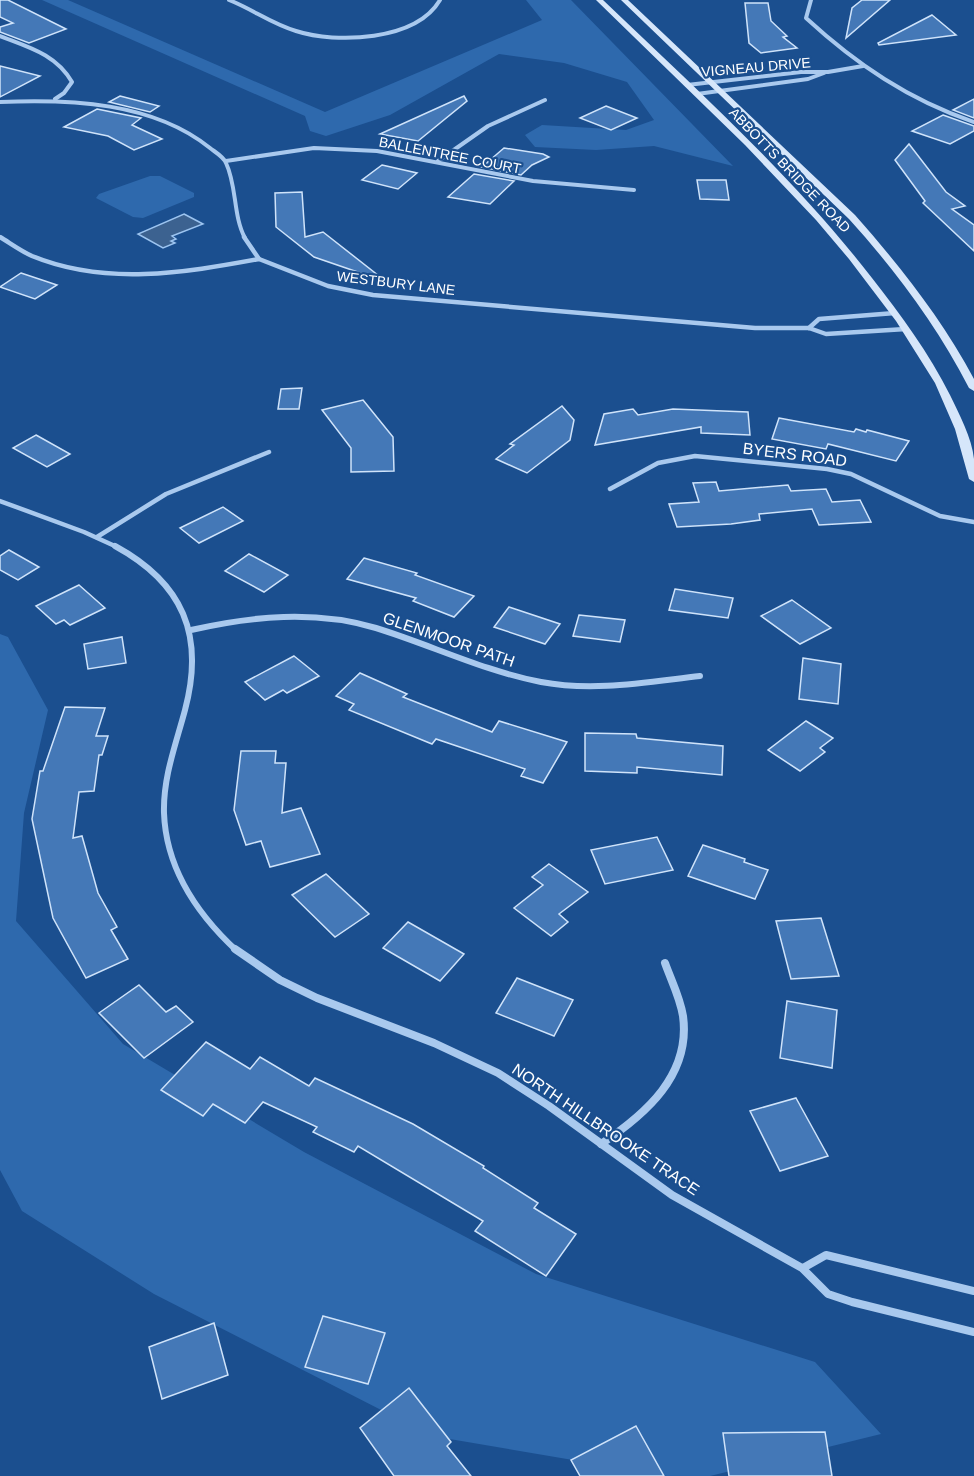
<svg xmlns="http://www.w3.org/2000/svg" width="974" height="1476" viewBox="0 0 974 1476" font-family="Helvetica,sans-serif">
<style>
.green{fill:#2e69ad}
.water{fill:#3c6290;stroke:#9cc4f0;stroke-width:1.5}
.building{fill:#4478b7;stroke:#cfe3fa;stroke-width:1.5}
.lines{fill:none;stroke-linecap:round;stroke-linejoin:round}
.street-far3{stroke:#a9c9ee;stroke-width:4}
.street-far2{stroke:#a9c9ee;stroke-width:4.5}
.street-far1{stroke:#a9c9ee;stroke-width:6}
.street{stroke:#a9c9ee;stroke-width:8}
.secondary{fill:#d6e6fa;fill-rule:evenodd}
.labels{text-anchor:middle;stroke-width:4.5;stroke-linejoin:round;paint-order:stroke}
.far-street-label{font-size:14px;fill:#fff;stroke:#1b4f8f}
.street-label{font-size:16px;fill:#fff;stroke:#1b4f8f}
</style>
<rect width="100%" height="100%" fill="#1b4f8f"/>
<g class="green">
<polygon points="42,0 68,0 325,112 542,20 526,0 571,0 733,166 654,146 596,150 535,147 525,135 542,125 626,130 654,120 627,82 564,63 499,54 390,115 326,136 310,131 305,116"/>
<polygon points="150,176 160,176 194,193 194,197 143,218 133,217 96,198 99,194"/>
<polygon points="0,634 8,637 48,710 24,813 16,921 123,1044 304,1152 536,1274 815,1362 881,1434 710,1476 667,1476 432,1436 154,1294 22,1211 0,1170"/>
</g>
<polygon class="water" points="184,214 203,224 172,236 176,239 171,241 175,243 163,248 138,234"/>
<g class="building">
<polygon points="0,0 8,0 66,29 29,43 0,32 0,27 13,23 0,17"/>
<polygon points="862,0 890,0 846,38 852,8"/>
<polygon points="745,3 768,3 771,21 787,36 783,37 797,48 761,53 749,43"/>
<polygon points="932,15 956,35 879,45 878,43"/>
<polygon points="0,66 40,76 0,97"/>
<polygon points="120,96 159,106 150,112 109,102"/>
<polygon points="464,96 467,101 418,141 380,134"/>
<polygon points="974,99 974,118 953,110"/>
<polygon points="606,106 637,118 611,130 580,118"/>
<polygon points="97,109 141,118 132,125 162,139 134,150 108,136 64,127"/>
<polygon points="943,115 974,126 974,131 950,144 912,131"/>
<polygon points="909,144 946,192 965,206 952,209 974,225 974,251 923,203 925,201 895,160"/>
<polygon points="504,148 543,154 549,157 532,165 521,175 482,167"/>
<polygon points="382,165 417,173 398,189 362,180"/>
<polygon points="474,174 514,181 490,204 448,197"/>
<polygon points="697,180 726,180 729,200 700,199"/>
<polygon points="302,192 305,237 323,232 379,276 378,279 314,257 276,227 275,193"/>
<polygon points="21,273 57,285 35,299 0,287"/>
<polygon points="302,388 299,409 278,409 281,389"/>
<polygon points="363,400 393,437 394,471 351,472 351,448 322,410"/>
<polygon points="562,406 574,420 570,440 527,473 496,459 514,445 510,444"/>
<polygon points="633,409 638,415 673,409 748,412 750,435 701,433 701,427 595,445 604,414"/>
<polygon points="779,418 854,432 856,429 866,432 867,430 909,441 896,461 828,444 826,449 772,439"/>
<polygon points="36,435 70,454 47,467 13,448"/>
<polygon points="716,482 719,491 788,485 791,491 826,489 832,502 860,500 871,522 819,525 812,509 759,514 760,520 731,524 677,527 669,504 699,502 693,483"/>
<polygon points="223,507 243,521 199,543 180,528"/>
<polygon points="9,550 39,567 18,580 0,570 0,556"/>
<polygon points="249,554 288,575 264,592 225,571"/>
<polygon points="364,558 417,573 415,575 474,596 454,617 413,601 416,598 347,579"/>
<polygon points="79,585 105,608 70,625 64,620 56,624 36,606"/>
<polygon points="675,589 733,598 728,618 669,610"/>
<polygon points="792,600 831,628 800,644 761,616"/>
<polygon points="509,607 560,624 545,644 494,627"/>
<polygon points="579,615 625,620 620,642 573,636"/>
<polygon points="122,637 126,663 88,669 84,644"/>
<polygon points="294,656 319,676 287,693 283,690 265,700 245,682"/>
<polygon points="803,658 841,664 838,704 799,699"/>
<polygon points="360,673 407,694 403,697 492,732 499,721 567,742 543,783 521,776 525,769 436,739 432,744 349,710 354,704 336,696"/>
<polygon points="65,707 105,708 96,736 108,736 102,755 99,755 94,791 79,792 73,838 82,836 98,893 117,927 111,930 128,959 86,978 53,918 32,819 40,771 43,771"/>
<polygon points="806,721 833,738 820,748 825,752 800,771 768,750"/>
<polygon points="585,733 636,734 637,738 723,746 722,775 637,767 637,773 585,771"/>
<polygon points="241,751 276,751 275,763 286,763 282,813 301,808 320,854 270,867 261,841 246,845 234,810"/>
<polygon points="657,837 673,870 605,884 591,850"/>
<polygon points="703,845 745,859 744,862 768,870 755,899 688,876"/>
<polygon points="549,864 588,892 559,914 568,922 551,936 514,908 543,885 532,877"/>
<polygon points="326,874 369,914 335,937 292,895"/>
<polygon points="821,918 839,976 791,979 776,921"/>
<polygon points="408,922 464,954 440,981 383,948"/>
<polygon points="517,978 573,1000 554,1036 496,1013"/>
<polygon points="139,985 166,1012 176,1006 193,1022 144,1058 99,1013"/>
<polygon points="787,1001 837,1010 832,1068 780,1058"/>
<polygon points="206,1042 250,1069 260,1057 309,1086 315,1078 413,1124 484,1166 483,1168 538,1203 534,1208 576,1234 546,1276 475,1231 483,1221 358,1146 354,1152 313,1132 317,1127 263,1102 245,1123 213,1104 203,1116 161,1090"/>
<polygon points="796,1098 828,1156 780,1171 750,1111"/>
<polygon points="323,1316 385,1333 368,1384 305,1367"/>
<polygon points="214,1323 228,1375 162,1399 149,1347"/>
<polygon points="409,1388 451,1442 447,1446 471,1476 394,1476 360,1428"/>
<polygon points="636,1426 664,1476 580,1476 571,1460"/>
<polygon points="825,1432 832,1476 729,1476 723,1433"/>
</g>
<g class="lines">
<g class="street-far3">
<path d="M 229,0 C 252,9 272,24 296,31 C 336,44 416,41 440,0"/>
<path d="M 811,0 L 806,18 C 856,64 909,100 974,122"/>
<path d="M 0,36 C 28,47 56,54 72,82 L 64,93 L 55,99"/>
<polyline points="687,85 801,72 828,72 863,66"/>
<polyline points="697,94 808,79 824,73"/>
<path d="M 0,102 C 70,99 153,102 210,148 C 215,152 224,157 226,163 C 237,186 233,216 245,238"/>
<polyline points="226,161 314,148 377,151 533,181 634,190"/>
<polyline points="438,161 488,126 545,100"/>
</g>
<g class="street-far2">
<path d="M 0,237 C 10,243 21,251 32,256 C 105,286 183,273 259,259"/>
<polyline points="244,237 259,259 328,286 373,295 755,328 809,328 826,334 906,329"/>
<polyline points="809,328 819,319 895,313"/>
<polyline points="610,489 658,463 695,456 827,469 851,474 940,516 974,522"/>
<polyline points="0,501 84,532 117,547"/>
<polyline points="97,537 166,494 269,452"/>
</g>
<g class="street-far1">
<path d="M 115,546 C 183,583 205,635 185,710 C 176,744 163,777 164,813 C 166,868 198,915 237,951"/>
<path d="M 191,630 C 252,616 315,610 376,628 C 431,645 484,671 541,682 C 594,692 647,682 700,676"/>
</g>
<g class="street">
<polyline points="235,949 280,980 317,998 434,1043 498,1073 549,1106 672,1195 802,1268 828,1294 852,1302 974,1332"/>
<path d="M 601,1144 C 646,1114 691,1075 683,1016 C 680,997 671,980 665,963"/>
<polyline points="803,1268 826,1255 974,1291"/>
</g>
<g class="secondary">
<path d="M 596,0 L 603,0 C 696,89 793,176 872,278 C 901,315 929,353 950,395 C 959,414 972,438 974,459 C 974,467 974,475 974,482 L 969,479 L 955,429 L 935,383 L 896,321 L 849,259 L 816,220 L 745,145 Z"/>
<path d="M 621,0 L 628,0 L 855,215 C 900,266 942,319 974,379 L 974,391 L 969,388 C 937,326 896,271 849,219 Z"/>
</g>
</g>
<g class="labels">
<g class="far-street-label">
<text transform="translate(756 67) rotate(-5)" y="5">VIGNEAU DRIVE</text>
<text transform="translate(450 155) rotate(11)" y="5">BALLENTREE COURT</text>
<text transform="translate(790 170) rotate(46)" y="5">ABBOTTS BRIDGE ROAD</text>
<text transform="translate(396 283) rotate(7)" y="5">WESTBURY LANE</text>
</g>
<g class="street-label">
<text transform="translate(795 454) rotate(7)" y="6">BYERS ROAD</text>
<text transform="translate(449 639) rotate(19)" y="6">GLENMOOR PATH</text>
<text transform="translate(606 1129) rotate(34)" y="6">NORTH HILLBROOKE TRACE</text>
</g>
</g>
</svg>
